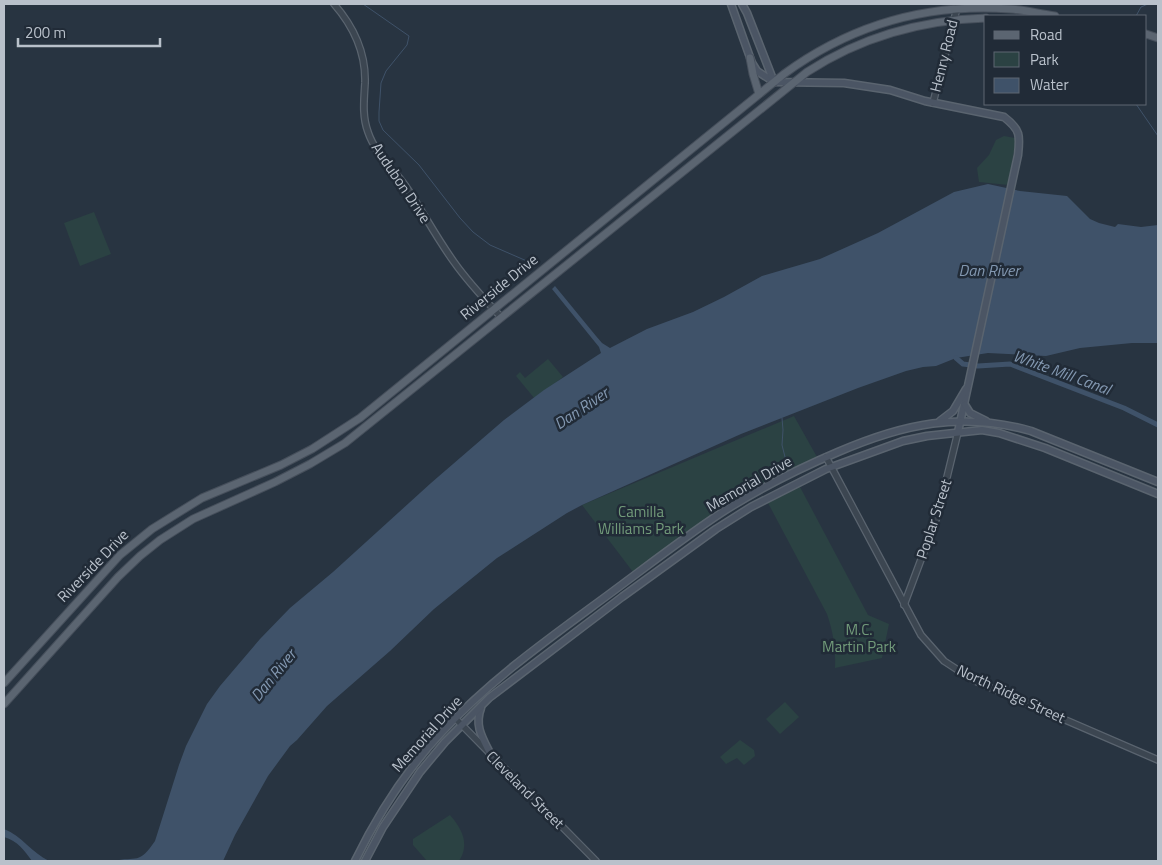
<svg xmlns="http://www.w3.org/2000/svg" width="1162" height="865" viewBox="0 0 1162 865" font-family="'Titillium Web',sans-serif">
<style>
.green{fill:#2b4243}
.water{fill:#3f5269}
.lines{fill:none;stroke-linecap:round;stroke-linejoin:round}
.stream{stroke:#3f5269;stroke-width:1}
.canal{stroke:#3f5269;stroke-width:5}
.tertiary-casing{stroke:#5a646f;stroke-width:8}
.secondary-casing{stroke:#5a646f;stroke-width:9}
.primary-casing{stroke:#464f5b;stroke-width:9}
.tertiary{stroke:#3c4651;stroke-width:5.5}
.secondary{stroke:#4b5564;stroke-width:6}
.primary{stroke:#5b6571;stroke-width:7}
.labels{text-anchor:middle;stroke-width:5;stroke-linejoin:round;paint-order:stroke}
.street-label{font-size:15px;fill:#b9c1cb;stroke:#212b37}
.park-label{font-size:15px;fill:#729b7a;stroke:#212b37}
.water-label{font-size:16px;font-style:italic;fill:#8398b1;stroke:#212b37}
</style>
<rect width="100%" height="100%" fill="#283441"/>
<g class="green">
<polygon points="1004,136 1015,138 1016,140 1008,185 979,182 977,168 989,155 996,140"/>
<polygon points="94,212 111,254 80,266 64,223"/>
<polygon points="548,359 563,377 535,399 516,376 520,372 525,378"/>
<polygon points="794,416 817,457 756,488 724,508 633,572 582,505"/>
<path d="M 800,487 L 868,615 L 889,624 L 882,658 L 835,668 C 836,648 833,632 827,614 L 768,503 Z"/>
<polygon points="785,702 799,717 780,734 766,719"/>
<polygon points="740,740 754,750 755,756 744,765 737,758 726,764 720,757"/>
<path d="M 450,815 C 462,829 470,844 459,861 L 427,861 L 413,845 L 413,839 Z"/>
</g>
<g class="water">
<path d="M 988,184 L 1020,191 L 1067,196 L 1090,219 L 1099,223 L 1115,227 L 1118,224 L 1141,227 L 1158,225 L 1158,343 L 1132,343 L 1080,348 L 1046,356 L 988,353 L 956,358 L 936,366 L 923,367 L 906,371 L 858,388 L 741,434 L 582,505 L 567,513 L 497,558 L 434,609 L 390,651 L 327,706 L 297,740 L 290,746 L 268,776 L 235,835 L 223,861 L 113,861 C 137,856 139,865 155,841 L 179,765 L 186,746 L 207,704 L 220,686 L 260,639 L 290,608 L 333,572 L 431,483 L 504,420 L 544,390 L 601,353 L 599,347 L 552,289 L 555,286 L 596,336 L 602,343 L 610,348 L 647,329 L 693,312 L 724,297 L 762,276 L 820,259 L 878,233 L 954,192 Z"/>
<path d="M 4,829 C 22,836 32,853 49,861 L 32,861 C 24,850 18,841 4,837 Z"/>
</g>
<g class="lines">
<g class="stream">
<polyline points="363,4 409,36 407,45 386,71 381,83 379,112 379,121 383,130 419,165 460,218 473,232 490,245 536,265"/>
<polyline points="1136,16 1141,7 1148,4"/>
<polyline points="1136,104 1158,136"/>
<polyline points="782,418 783,430 782,445 788,469"/>
</g>
<polyline class="canal" points="956,358 963,364 978,366 1010,364 1124,408 1158,425"/>
<g class="tertiary-casing">
<g id="tertiary">
<path d="M 334,4 C 354,27 366,52 365,83 C 364,100 362,116 368,132 C 375,153 392,167 405,185 C 422,210 436,237 454,262 C 468,282 485,300 501,317"/>
<polyline points="933,103 958,4"/>
<polyline points="826,457 921,635 944,661 973,680 1158,760"/>
<polyline points="904,605 938,514 958,432"/>
<polyline points="455,718 596,861"/>
</g>
</g>
<g class="secondary-casing">
<g id="secondary">
<path d="M 731,4 L 752,63 L 757,71 L 774,82 L 844,83 L 890,90 L 925,101 L 1004,117 C 1021,130 1020,136 1018,155 L 958,432"/>
<polyline points="742,4 747,13 774,82"/>
<polyline points="965,405 970,413 986,421"/>
<polyline points="940,421 953,411 966,389"/>
<path d="M 481,708 C 474,726 483,739 491,755"/>
<path d="M 355,861 C 378,814 406,770 442,732 C 491,679 551,637 608,595 C 646,567 683,538 721,513 C 758,489 798,469 838,452 C 903,424 961,411 1031,431 L 1158,482"/>
<polyline points="365,861 383,827 420,772 445,742 489,698 622,597 716,529 751,507 826,469 903,441 927,436 982,430 999,433 1045,448 1158,494"/>
</g>
</g>
<g class="primary-casing">
<g id="primary">
<polyline points="1146,34 1158,38"/>
<polyline points="750,58 753,74 759,94"/>
<path d="M 4,683 L 120,555 L 152,529 L 202,498 L 281,465 L 312,449 L 360,418 L 784,74 C 851,25 927,3 1010,9 C 1025,10 1040,14 1055,16"/>
<path d="M 4,704 L 118,577 L 140,556 L 160,540 L 193,519 L 275,482 L 310,464 L 345,443 L 807,72 C 861,37 921,20 986,18"/>
</g>
</g>
<use href="#tertiary" class="tertiary"/>
<use href="#secondary" class="secondary"/>
<use href="#primary" class="primary"/>
</g>
<g class="labels">
<g class="street-label">
<text transform="translate(944 56) rotate(-76)" y="5">Henry Road</text>
<text transform="translate(401 183) rotate(56)" y="5">Audubon Drive</text>
<text transform="translate(499 287) rotate(-39)" y="5">Riverside Drive</text>
<text transform="translate(749 484) rotate(-30)" y="5">Memorial Drive</text>
<text transform="translate(934 519) rotate(-72)" y="5">Poplar Street</text>
<text transform="translate(93 566) rotate(-46)" y="5">Riverside Drive</text>
<text transform="translate(1011 694) rotate(25)" y="5">North Ridge Street</text>
<text transform="translate(427 734) rotate(-48)" y="5">Memorial Drive</text>
<text transform="translate(525 790) rotate(45)" y="5">Cleveland Street</text>
</g>
<g class="park-label">
<text x="641" y="517">Camilla<tspan x="641" dy="17">Williams Park</tspan></text>
<text x="859" y="635">M.C.<tspan x="859" dy="17">Martin Park</tspan></text>
</g>
<g class="water-label">
<text x="989" y="276">Dan River</text>
<text transform="translate(1062 372) rotate(20)" y="6">White Mill Canal</text>
<text transform="translate(581 408) rotate(-34)" y="6">Dan River</text>
<text transform="translate(273 675) rotate(-51)" y="6">Dan River</text>
</g>
</g>
<rect width="1162" height="865" fill="none" stroke="#b9c1cb" stroke-width="10"/>
<rect x="984" y="15" width="162" height="90" fill="#212b37" stroke="#5e6772"/>
<rect x="994" y="31" width="25" height="8" fill="#5b6571" stroke="#5e6772"/>
<text x="1030" y="40" font-size="15" fill="#b9c1cb">Road</text>
<rect x="994" y="52" width="25" height="15" fill="#2b4243" stroke="#5e6772"/>
<text x="1030" y="65" font-size="15" fill="#b9c1cb">Park</text>
<rect x="994" y="78" width="25" height="15" fill="#3f5269" stroke="#5e6772"/>
<text x="1030" y="90" font-size="15" fill="#b9c1cb">Water</text>
<path d="M18 38v8h142v-8" fill="none" stroke="#b9c1cb" stroke-width="2.5"/>
<text x="25" y="38" font-size="15" fill="#b9c1cb" stroke="#212b37" stroke-width="4" paint-order="stroke">200 m</text>
</svg>
